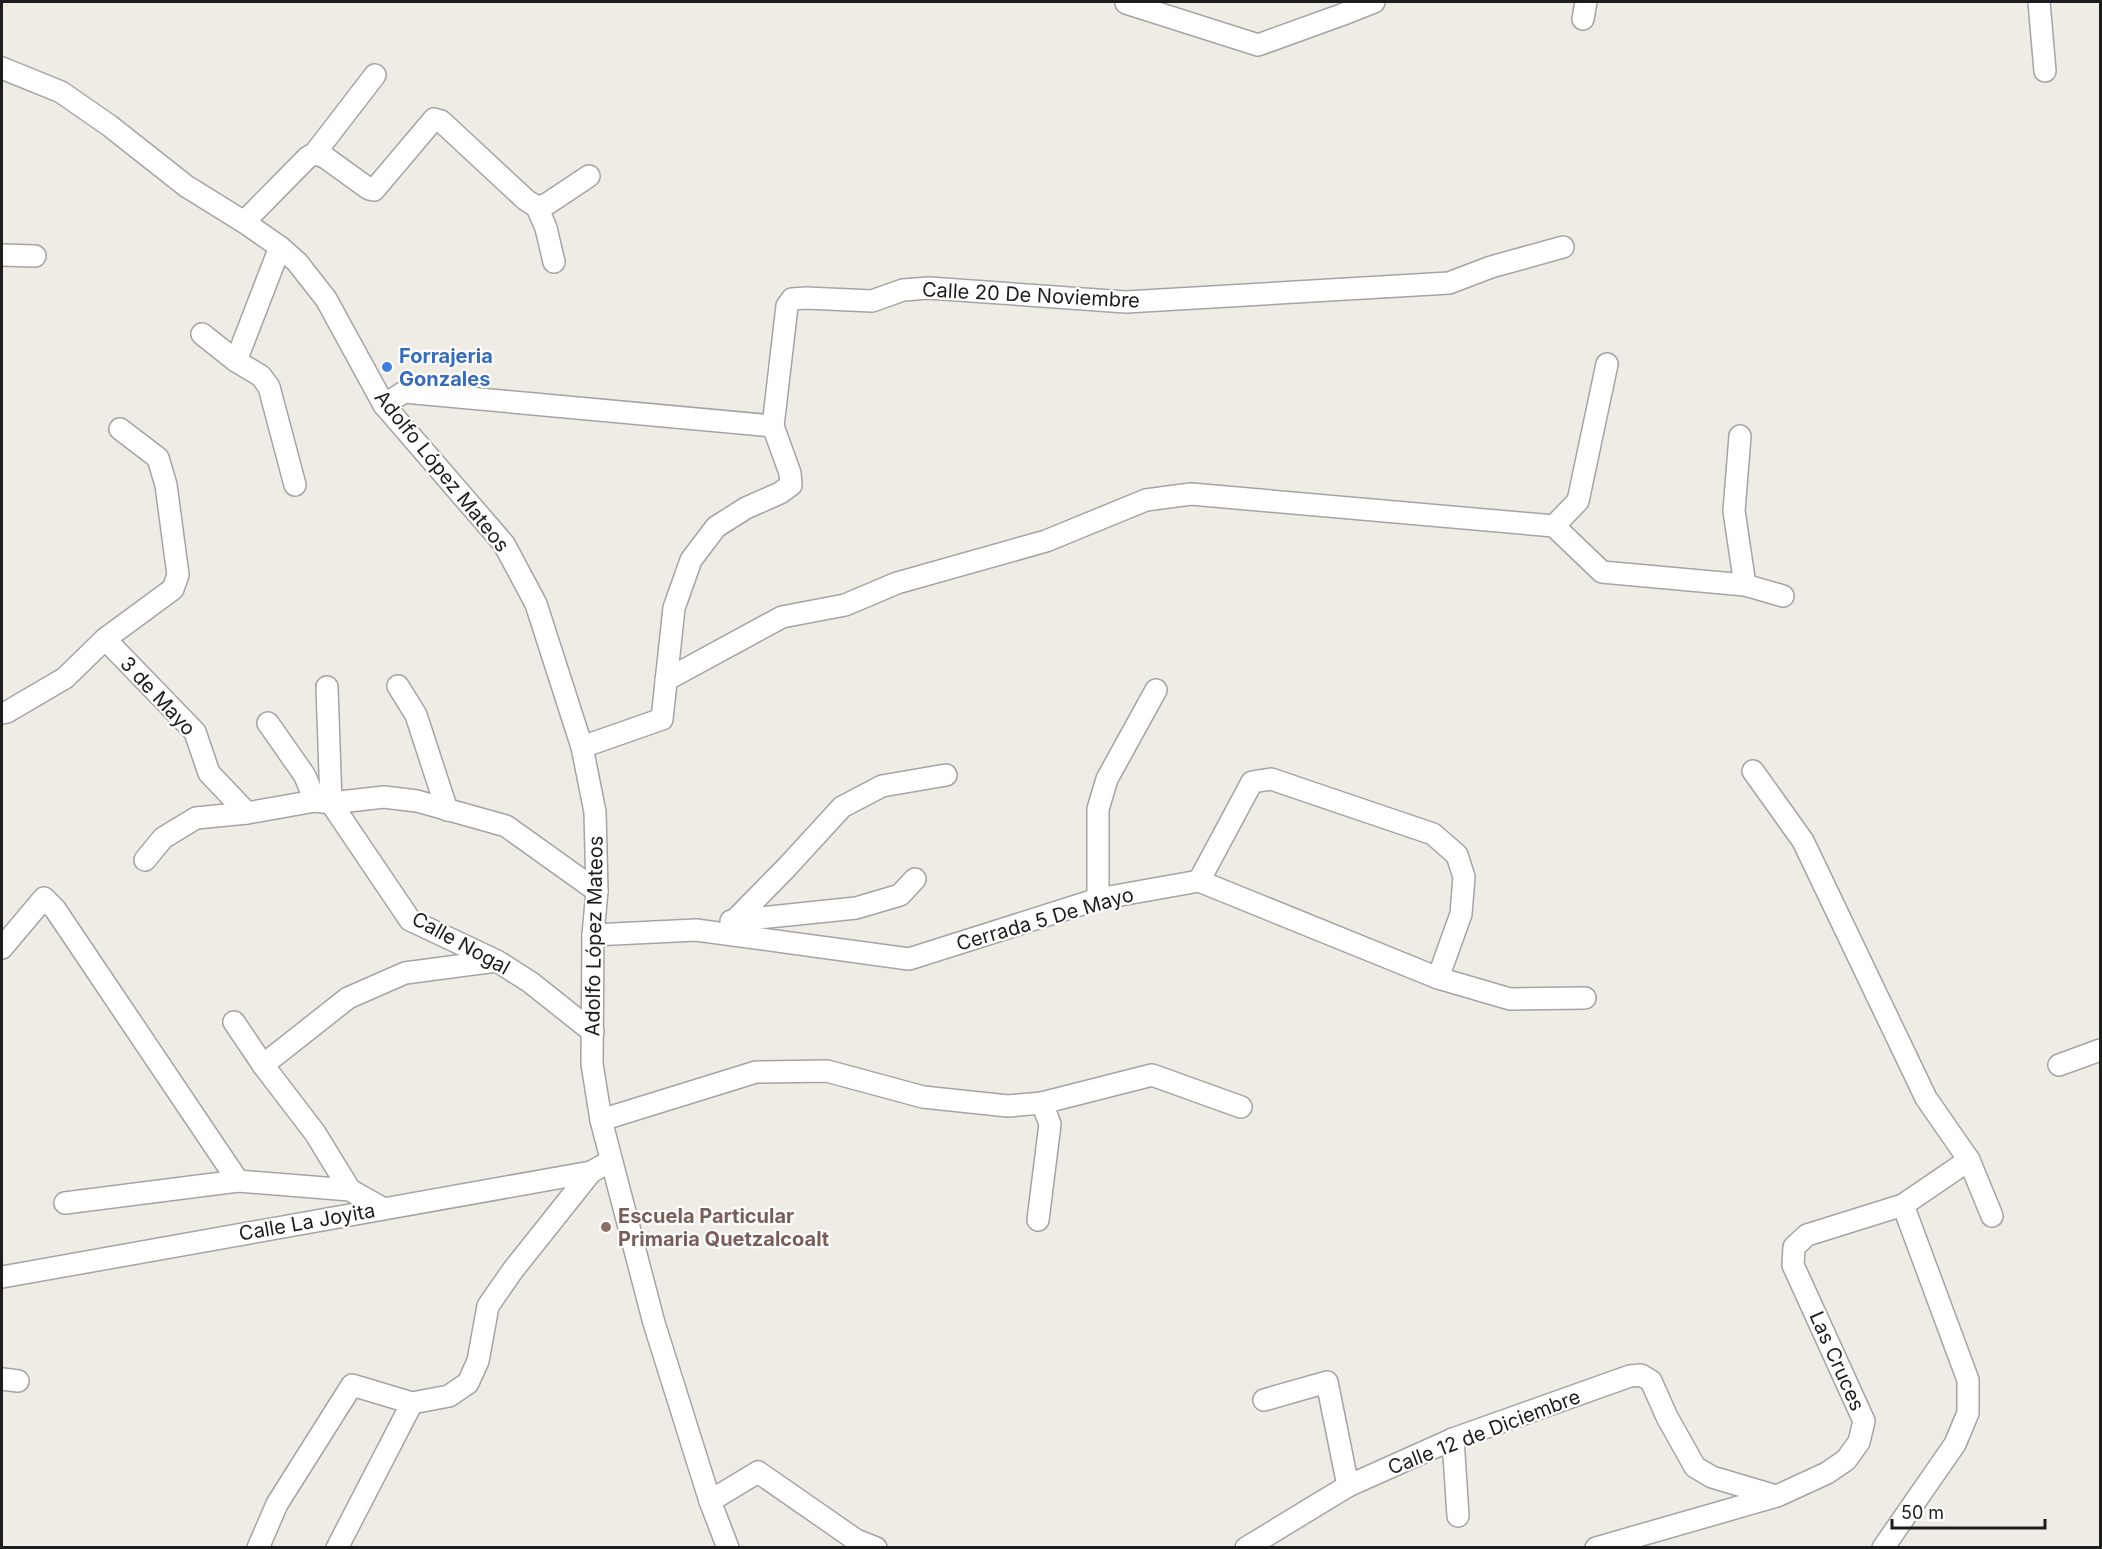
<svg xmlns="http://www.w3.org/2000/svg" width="2102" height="1549" viewBox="0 0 2102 1549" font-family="Inter,sans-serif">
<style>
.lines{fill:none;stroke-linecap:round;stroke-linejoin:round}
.minor-casing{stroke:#a4a4a4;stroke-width:24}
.minor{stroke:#fff;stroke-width:21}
.shop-dot{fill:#3f7fe0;stroke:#fff;stroke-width:2}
.education-dot{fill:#8d6e63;stroke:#fff;stroke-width:2}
.labels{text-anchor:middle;stroke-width:4.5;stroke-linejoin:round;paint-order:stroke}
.street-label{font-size:20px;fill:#1d1d1d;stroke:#fff}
.shop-label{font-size:20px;font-weight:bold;fill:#366cbe;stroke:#fff;text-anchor:start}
.education-label{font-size:20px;font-weight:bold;fill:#785e54;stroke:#fff;text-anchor:start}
</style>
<rect width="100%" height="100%" fill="#eeece4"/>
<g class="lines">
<g class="minor-casing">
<g id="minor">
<polyline points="1128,2 1126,3 1258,45 1341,15 1374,2"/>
<polyline points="2039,2 2045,71"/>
<polyline points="1583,19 1586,2"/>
<polyline points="2,68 61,92 110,126 186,186 244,222 280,247 297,262 326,299 384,405 504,544 536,604 582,747 595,812 597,891 593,935 592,1064 601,1120 654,1323 710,1501 728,1548"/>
<polyline points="315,153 326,158 369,189 374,190 434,119 441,121 526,200 537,207 547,204 589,176"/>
<polyline points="537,207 546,228 554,262"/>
<polyline points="244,222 307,158 315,153 375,75"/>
<polyline points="2,255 35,256"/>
<polyline points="202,334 236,361 261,376 269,387 295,485"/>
<polyline points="236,361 280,247"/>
<polyline points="384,405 404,392 773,426"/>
<polyline points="1740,436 1734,511 1745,585"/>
<polyline points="1554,526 1578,501 1607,364"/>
<polyline points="105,639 195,732 209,773 247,813"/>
<polyline points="666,680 782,617 845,605 897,583 1046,541 1146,500 1191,494 1554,526 1602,572 1745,585 1783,596"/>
<polyline points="398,686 416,715 447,810"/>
<polyline points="327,687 331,803 410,920 497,961 530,982 593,1032"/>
<polyline points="2,713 7,712 65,678 105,639 173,589 178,575 166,485 158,458 120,429"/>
<polyline points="268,723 305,776 315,801"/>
<polyline points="582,747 662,719 674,608 691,560 716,527 746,508 780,493 791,485 790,473 773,426 787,306 792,299 806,298 872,301 903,290 929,288 1126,302 1449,283 1491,267 1563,247"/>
<polyline points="1753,771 1803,841 1926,1098 1969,1160 1992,1216"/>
<polyline points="145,860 163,838 196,818 247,813 315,801 331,803 384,797 417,801 506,826 597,891"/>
<polyline points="1199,881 1252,782 1271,779 1433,834 1457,855 1464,877 1461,914 1438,978"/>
<polyline points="1098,899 1098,809 1107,779 1156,690"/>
<polyline points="736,919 787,867 842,807 882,786 946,775"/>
<polyline points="731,921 856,908 900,895 915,879"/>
<polyline points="593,935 696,930 909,959 1098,899 1199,881 1438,978 1510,999 1585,998"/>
<polyline points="2,948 44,898 55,909 238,1181"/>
<polyline points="234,1022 263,1065 315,1133 350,1190"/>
<polyline points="263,1065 348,998 405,973 496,961"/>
<polyline points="2059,1065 2100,1050"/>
<polyline points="601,1120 756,1072 827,1071 923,1097 1008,1106 1042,1103 1152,1075 1241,1107"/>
<polyline points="65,1203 238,1181 350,1190 382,1208"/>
<polyline points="1038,1220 1050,1124 1042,1103"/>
<polyline points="2,1277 591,1172 611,1161"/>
<polyline points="2,1379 18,1381"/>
<polyline points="1264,1400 1327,1382 1348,1486"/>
<polyline points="1453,1439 1458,1516"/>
<polyline points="710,1501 758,1472 856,1540 876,1548"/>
<polyline points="258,1548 277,1504 352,1385 412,1403 449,1396 468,1383 478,1361 488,1306 513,1270 591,1172"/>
<polyline points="337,1548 412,1403"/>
<polyline points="1246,1548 1348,1486 1453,1439 1630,1376 1641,1375 1651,1381 1667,1417 1695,1467 1712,1477 1776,1496"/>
<polyline points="1596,1548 1777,1496 1827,1473 1846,1460 1859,1442 1864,1421 1793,1265 1794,1247 1807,1235 1903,1205 1969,1160"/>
<polyline points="1883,1548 1955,1444 1968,1413 1968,1380 1903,1205"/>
</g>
</g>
<use href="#minor" class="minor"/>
</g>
<circle class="shop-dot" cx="387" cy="367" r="6"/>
<circle class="education-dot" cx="606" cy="1227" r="6"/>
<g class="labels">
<g class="street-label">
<text transform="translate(1031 295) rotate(3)" y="7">Calle 20 De Noviembre</text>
<text transform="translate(442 471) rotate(51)" y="7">Adolfo López Mateos</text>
<text transform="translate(158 696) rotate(47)" y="7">3 de Mayo</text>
<text transform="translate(1045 919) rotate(-16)" y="7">Cerrada 5 De Mayo</text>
<text transform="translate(594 936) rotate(-89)" y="7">Adolfo López Mateos</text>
<text transform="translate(461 943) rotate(29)" y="7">Calle Nogal</text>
<text transform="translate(307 1222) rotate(-10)" y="7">Calle La Joyita</text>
<text transform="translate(1837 1361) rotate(66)" y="7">Las Cruces</text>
<text transform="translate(1484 1432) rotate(-21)" y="7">Calle 12 de Diciembre</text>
</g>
<g class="shop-label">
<text x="399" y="363">Forrajeria<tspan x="399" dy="23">Gonzales</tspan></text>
</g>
<g class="education-label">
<text x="618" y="1223">Escuela Particular<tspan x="618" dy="23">Primaria Quetzalcoalt</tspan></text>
</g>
</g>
<rect width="2102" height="1549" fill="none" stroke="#1d1d1d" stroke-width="6"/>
<path d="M1892 1519v9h153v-9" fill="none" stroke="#1d1d1d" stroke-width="3"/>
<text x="1901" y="1519" font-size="18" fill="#1d1d1d" stroke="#ffffff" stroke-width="4.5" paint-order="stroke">50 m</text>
</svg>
